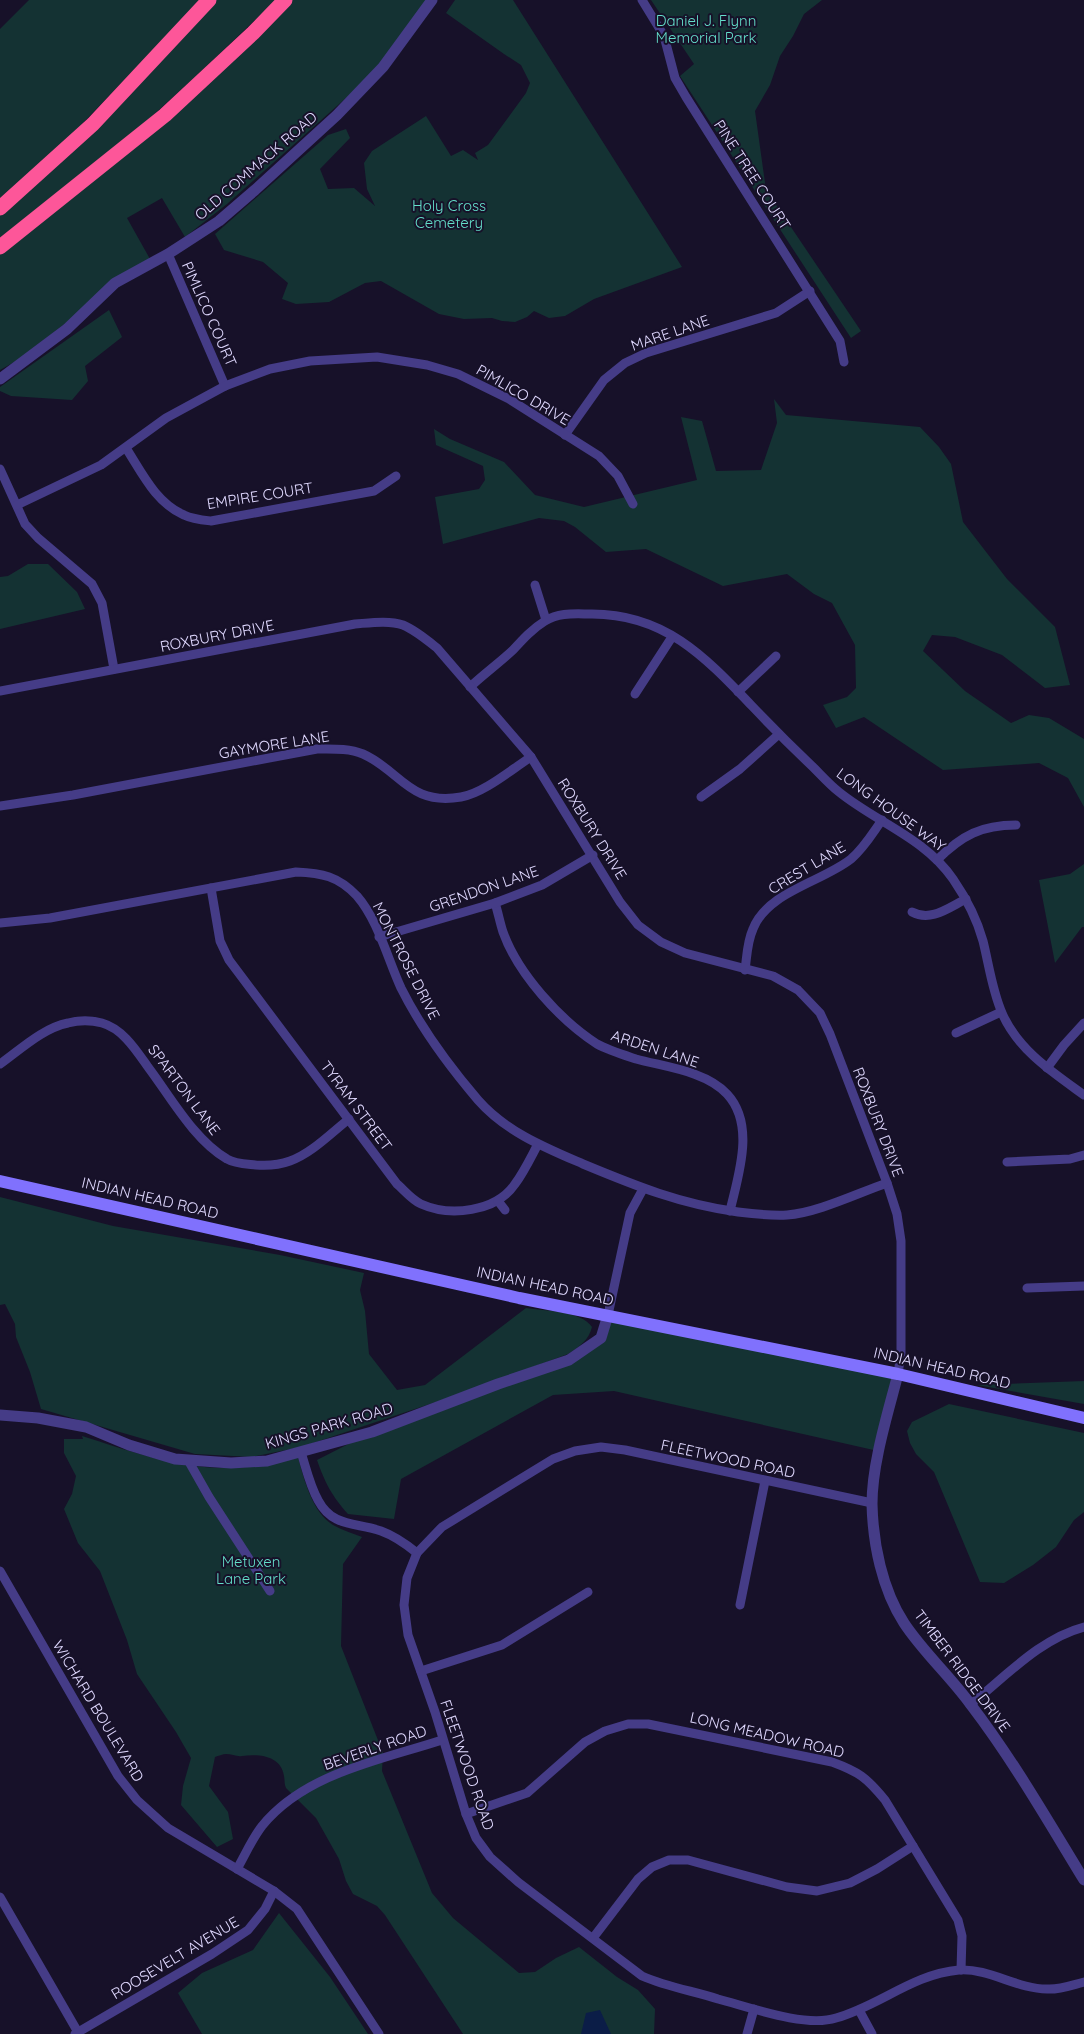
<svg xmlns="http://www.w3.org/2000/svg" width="1084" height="2034" viewBox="0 0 1084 2034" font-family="Quicksand,sans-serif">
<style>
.green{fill:#143233}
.water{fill:#0b1d47}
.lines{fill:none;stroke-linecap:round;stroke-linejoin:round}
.minor{stroke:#453c87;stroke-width:9}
.tertiary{stroke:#453c87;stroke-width:11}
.secondary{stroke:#8071fd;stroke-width:12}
.motorway{stroke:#fd5699;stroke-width:15}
.labels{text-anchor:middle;stroke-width:4;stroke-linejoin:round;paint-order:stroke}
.park-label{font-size:15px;fill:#64dfca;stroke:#171129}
.street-label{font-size:15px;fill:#e0d9ff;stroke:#171129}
</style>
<rect width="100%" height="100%" fill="#171129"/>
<g class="green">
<polygon points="29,0 201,0 79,127 0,202 0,29"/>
<polygon points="214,0 276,0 193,79 118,147 0,238 0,214"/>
<polygon points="290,0 430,0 385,60 356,89 227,204 185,237 162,198 127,218 150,259 16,361 0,370 0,251"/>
<polygon points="455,0 513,0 682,267 594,299 565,316 549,318 534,311 527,317 515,322 502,321 492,318 464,319 439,314 381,281 365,283 329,302 296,304 282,299 288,283 263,262 224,250 215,234 328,135 346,129 350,138 320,169 328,189 354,188 375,206 367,189 364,163 372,151 426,116 451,156 463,150 478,160 475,153 488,145 526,93 530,83 521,65 504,54 446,13"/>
<polygon points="651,0 822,0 804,14 793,36 780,56 770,85 755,111 766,190 861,331 851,338 680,76 694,64"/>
<polygon points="109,310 122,337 85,366 88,381 72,400 11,396 0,391 0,387"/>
<polygon points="774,399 786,415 920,427 939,447 951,464 963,522 1007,579 1055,627 1070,685 1045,688 1002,655 955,637 932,635 923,651 965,691 1011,723 1029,715 1049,718 1084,739 1084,807 1068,778 1039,763 943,770 864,717 836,728 823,705 847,697 856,688 855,645 832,603 814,594 787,574 723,586 646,549 606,552 575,527 564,521 539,518 443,544 435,497 479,489 485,480 483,466 436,445 434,429 450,439 504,462 535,495 584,507 697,480 681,417 702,421 716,471 761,470 777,423"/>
<polygon points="28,564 48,564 77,592 85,609 0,629 0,577 8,576"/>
<polygon points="1084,864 1084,927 1082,927 1055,963 1039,880 1070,874"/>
<path d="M 0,1197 L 113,1226 L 280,1255 L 364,1273 L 360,1290 L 365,1311 L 369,1354 L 397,1390 L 425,1385 L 526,1308 C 545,1311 582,1311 592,1327 C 589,1340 579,1347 568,1354 L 460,1394 L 301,1447 L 252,1457 L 195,1454 L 41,1409 L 30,1372 L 16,1337 L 15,1324 L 5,1304 L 0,1305 Z"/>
<path d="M 608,1315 L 898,1374 L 878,1451 L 614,1391 L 553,1395 L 401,1479 L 394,1519 L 348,1514 C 332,1496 325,1483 317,1460 L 372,1432 L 588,1348 Z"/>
<polygon points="1084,1381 1084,1404 977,1385"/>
<polygon points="949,1404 1084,1433 1084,1512 1074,1520 1056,1547 1033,1565 1004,1583 980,1582 934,1472 916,1454 910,1443 907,1431 912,1422"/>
<path d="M 82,1436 C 130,1451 179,1469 229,1468 C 253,1468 275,1462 298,1457 C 304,1479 312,1512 333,1525 C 342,1530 352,1533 362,1537 L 343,1564 L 341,1646 L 383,1753 L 382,1771 L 432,1893 L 453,1918 L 519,1973 L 535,1972 L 556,1958 L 579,1947 L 617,1977 L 638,1990 L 655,2009 L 654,2034 L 463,2034 L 385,1915 L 377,1906 L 353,1894 L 346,1881 L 339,1859 L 316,1818 L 286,1788 C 284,1783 285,1781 284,1776 C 281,1755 258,1754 242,1756 C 237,1757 232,1754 226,1754 C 223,1754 218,1756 215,1757 L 209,1786 L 228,1812 L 233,1839 L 217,1847 L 181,1805 L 183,1786 L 191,1758 L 176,1732 L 137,1674 L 127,1640 L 100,1571 L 78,1543 L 64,1509 L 72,1494 L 76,1476 L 64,1453 L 64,1439 L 83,1439 Z"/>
<polygon points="279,1913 330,1977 368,2034 202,2034 178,1993 202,1973 253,1950"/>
</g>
<polygon class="water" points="600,2010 611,2034 581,2034 586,2013"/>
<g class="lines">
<g class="minor">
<polyline points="642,0 664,36 675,78 686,97 840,341 844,362"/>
<polyline points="168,254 225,386"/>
<polyline points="565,435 604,380 625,363 646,353 776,313 810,291"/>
<path d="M 126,448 C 142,473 156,503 184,515 C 192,519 202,520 211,521 L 374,491 L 396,476"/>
<polyline points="0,469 25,524 38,538 92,584 102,603 114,669"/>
<polyline points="17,505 101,465 166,418 225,386 270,369 310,361 377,357 427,365 458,374 509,399 599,456 618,476 633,504"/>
<polyline points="535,585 546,620"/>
<path d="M 470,687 C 484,674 499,663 513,650 C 523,639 532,629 545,621 C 560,612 575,614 592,614 C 665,614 705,657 752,706 C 772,727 793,748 814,768 C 822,776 830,785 839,792 C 876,822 925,838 953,879 C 966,898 977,919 983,941 C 989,965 992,990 1002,1013 C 1018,1050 1052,1072 1084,1095"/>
<path d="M 0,691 L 355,624 C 369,623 389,620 403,625 C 415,630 427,640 437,648 L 531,757 L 620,902 L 638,925 L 661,942 L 685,953 L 773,976 L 798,990 L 820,1013 L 830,1034 L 887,1183 L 897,1214 L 901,1241 L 901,1353 L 898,1374"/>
<polyline points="738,692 776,656"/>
<polyline points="635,694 672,637"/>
<polyline points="701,797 740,769 779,734"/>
<path d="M 0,806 L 73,795 L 317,749 C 332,749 349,748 363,754 C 401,771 409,806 461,797 C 484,793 512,769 531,757"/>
<path d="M 937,860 C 962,835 982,825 1016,825"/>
<path d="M 211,888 L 220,941 L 229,960 L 397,1184 C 404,1190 412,1200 421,1204 C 450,1217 496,1212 515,1184 C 524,1172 531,1157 538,1144"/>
<path d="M 495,903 C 498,912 500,923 503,932 C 518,974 560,1020 597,1044 C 608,1050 624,1055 636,1059 C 665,1067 706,1071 727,1094 C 756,1125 738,1176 730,1211"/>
<path d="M 912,912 C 931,922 948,908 966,899"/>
<path d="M 0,923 L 50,918 L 296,872 C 322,873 338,876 357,896 C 378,920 388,960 401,988 C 421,1028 449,1066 478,1100 C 506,1132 546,1148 583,1164 C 636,1186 680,1204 738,1212 C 754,1214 770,1216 787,1215 C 817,1213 858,1193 887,1183"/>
<polyline points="379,937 495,903 542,885 593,855"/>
<path d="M 745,970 C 747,956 747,942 753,929 C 767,892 822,882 851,859 C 864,848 872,834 882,820"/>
<polyline points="956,1033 1001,1012"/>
<path d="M 0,1064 C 21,1049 43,1028 68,1023 C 79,1020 91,1020 102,1023 C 123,1029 136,1050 148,1067 C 170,1096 194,1140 227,1159 C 235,1164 247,1164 256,1165 C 268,1166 279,1165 290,1161 C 312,1153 331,1133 349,1119"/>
<polyline points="1047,1068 1064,1045 1084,1023"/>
<polyline points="1007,1162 1070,1159 1084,1155"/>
<polyline points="498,1201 505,1210"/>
<polyline points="1027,1288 1084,1286"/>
<polyline points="608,1315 630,1213 643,1189"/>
<path d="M 301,1452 C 306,1468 310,1486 318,1500 C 333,1528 356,1522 381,1531 C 395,1536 406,1544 417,1553"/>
<polyline points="188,1460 209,1497 270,1591"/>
<path d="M 872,1503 L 625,1450 L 601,1447 L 575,1451 L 553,1459 L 442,1527 L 417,1553 L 407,1578 L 404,1605 L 408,1635 L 435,1712 L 466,1814 L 476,1838 L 490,1857 L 518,1882 L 642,1976 C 667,1987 693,1991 718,1999 C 749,2007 805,2028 836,2018 C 879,2006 913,1974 959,1970 C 989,1968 1017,1989 1047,1989 C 1059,1990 1072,1985 1084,1982"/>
<polyline points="0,1571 118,1776 137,1800 168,1828 274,1891 297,1909 379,2034"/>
<polyline points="740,1605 765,1481"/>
<polyline points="421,1671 502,1645 588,1592"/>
<path d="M 971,1704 C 1005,1677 1041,1638 1084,1627"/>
<path d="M 466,1814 L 527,1793 L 585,1742 L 605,1731 L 628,1724 L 648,1724 L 832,1762 C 859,1772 866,1777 885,1800 L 958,1920 L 962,1936 L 961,1970"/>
<path d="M 237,1869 C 245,1855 252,1839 262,1826 C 305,1773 381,1760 442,1740"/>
<polyline points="0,1897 79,2034"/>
<polyline points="593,1938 638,1879 652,1867 669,1860 688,1860 787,1887 817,1891 850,1883 877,1869 913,1846"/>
<polyline points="859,2010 872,2034"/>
<polyline points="75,2034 212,1954 248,1930 265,1909 274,1891"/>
<polyline points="747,2034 754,2009"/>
</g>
<g class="tertiary">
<polyline points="0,379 67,329 115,283 168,254 219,221 255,190 337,115 383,67 432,0"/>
<path d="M 898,1374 C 888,1413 872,1463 872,1504 C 873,1544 882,1589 904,1623 C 923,1652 951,1677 971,1705 C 1013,1760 1048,1821 1084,1880"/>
<polyline points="0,1415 38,1418 86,1427 129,1445 175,1459 231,1463 267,1461 372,1432 498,1384 569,1360 601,1338 608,1315"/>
</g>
<polyline class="secondary" points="0,1181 519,1298 898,1374 1084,1418"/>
<g class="motorway">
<polyline points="0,208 93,124 209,0"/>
<polyline points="0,247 165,115 253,33 285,0"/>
</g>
</g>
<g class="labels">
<g class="park-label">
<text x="706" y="26">Daniel J. Flynn<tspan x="706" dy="17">Memorial Park</tspan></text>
<text x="449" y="211">Holy Cross<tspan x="449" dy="17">Cemetery</tspan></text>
<text x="251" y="1567">Metuxen<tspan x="251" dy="17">Lane Park</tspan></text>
</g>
<g class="street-label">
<text transform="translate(256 166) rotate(-41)" y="5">OLD COMMACK ROAD</text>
<text transform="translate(752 175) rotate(57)" y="5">PINE TREE COURT</text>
<text transform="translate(209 314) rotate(66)" y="5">PIMLICO COURT</text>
<text transform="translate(670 333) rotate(-19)" y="5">MARE LANE</text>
<text transform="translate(523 395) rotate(30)" y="5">PIMLICO DRIVE</text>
<text transform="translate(260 496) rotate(-9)" y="5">EMPIRE COURT</text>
<text transform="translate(217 636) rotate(-11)" y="5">ROXBURY DRIVE</text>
<text transform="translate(274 745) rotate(-9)" y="5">GAYMORE LANE</text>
<text transform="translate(891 810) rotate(36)" y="5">LONG HOUSE WAY</text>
<text transform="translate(592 829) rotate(58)" y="5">ROXBURY DRIVE</text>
<text transform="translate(807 868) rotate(-31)" y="5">CREST LANE</text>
<text transform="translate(484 889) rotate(-19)" y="5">GRENDON LANE</text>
<text transform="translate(406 961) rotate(63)" y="5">MONTROSE DRIVE</text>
<text transform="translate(655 1049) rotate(18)" y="5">ARDEN LANE</text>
<text transform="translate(184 1090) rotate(53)" y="5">SPARTON LANE</text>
<text transform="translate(356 1106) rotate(53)" y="5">TYRAM STREET</text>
<text transform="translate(878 1122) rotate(69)" y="5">ROXBURY DRIVE</text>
<text transform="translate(150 1198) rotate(13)" y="5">INDIAN HEAD ROAD</text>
<text transform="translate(545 1286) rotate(12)" y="5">INDIAN HEAD ROAD</text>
<text transform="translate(942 1368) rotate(13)" y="5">INDIAN HEAD ROAD</text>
<text transform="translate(329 1426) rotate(-16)" y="5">KINGS PARK ROAD</text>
<text transform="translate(728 1459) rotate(12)" y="5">FLEETWOOD ROAD</text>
<text transform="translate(962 1671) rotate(53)" y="5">TIMBER RIDGE DRIVE</text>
<text transform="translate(98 1711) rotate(59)" y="5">WICHARD BOULEVARD</text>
<text transform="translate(767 1735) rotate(13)" y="5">LONG MEADOW ROAD</text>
<text transform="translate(375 1748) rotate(-19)" y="5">BEVERLY ROAD</text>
<text transform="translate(467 1765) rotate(71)" y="5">FLEETWOOD ROAD</text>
<text transform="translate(175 1958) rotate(-31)" y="5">ROOSEVELT AVENUE</text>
</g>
</g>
</svg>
